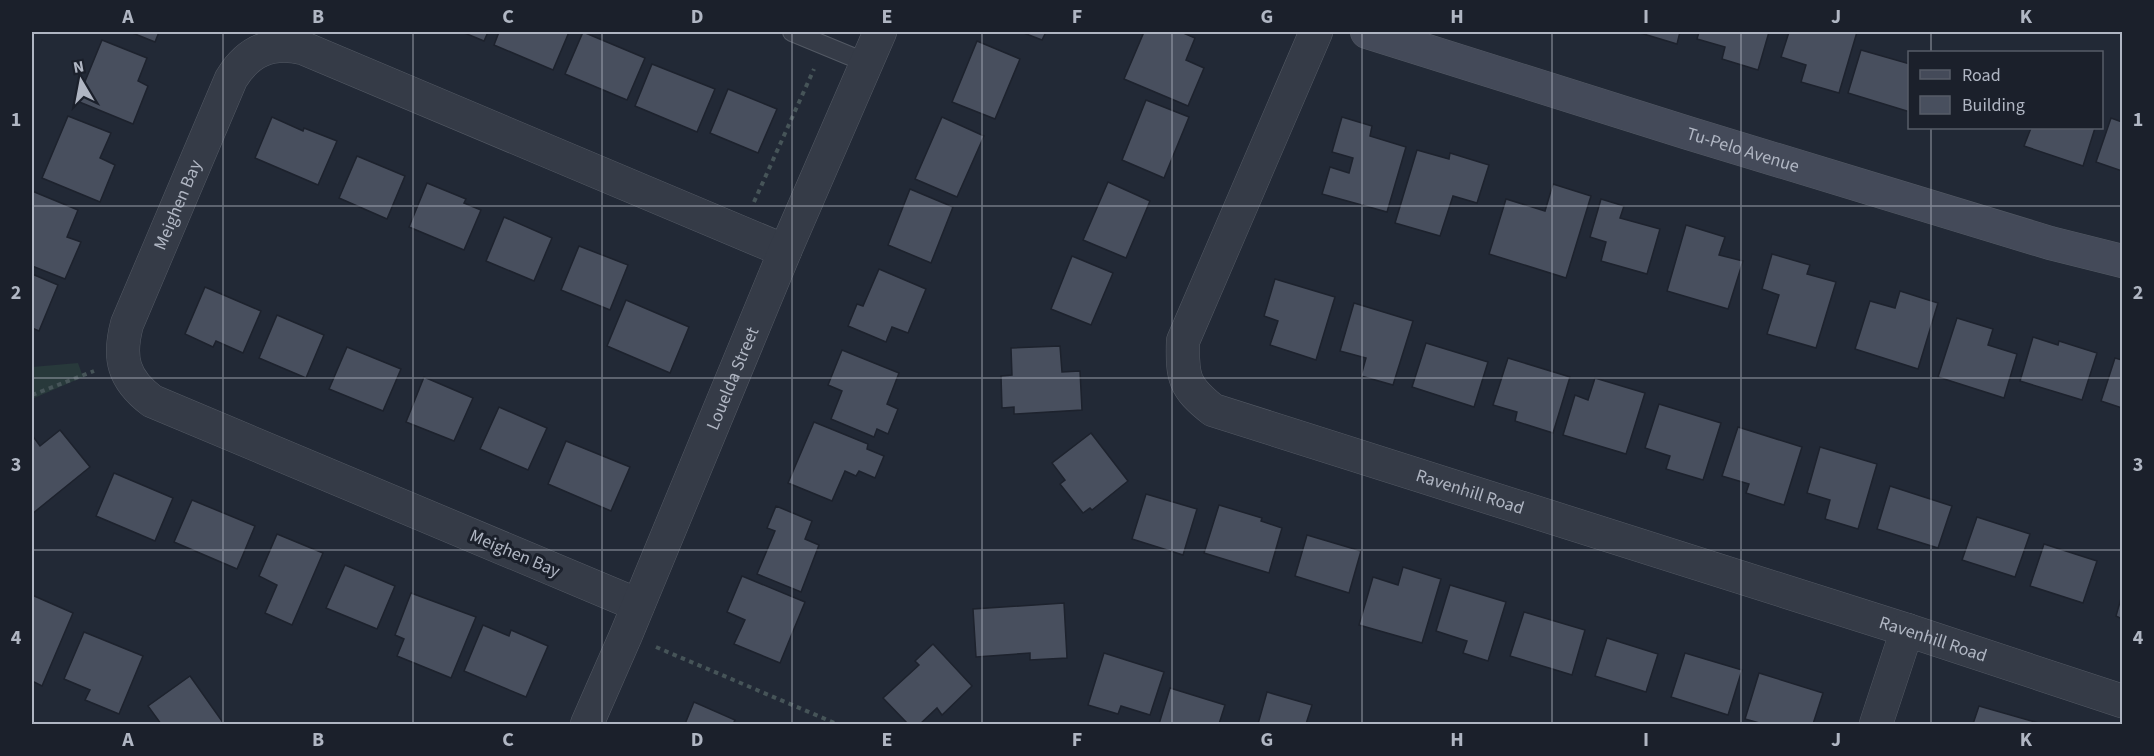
<svg xmlns="http://www.w3.org/2000/svg" width="2154" height="756" viewBox="0 0 2154 756" font-family="'Source Sans 3',sans-serif">
<style>
.green{fill:#28393b}
.building{fill:#484f5e;stroke:#1d222d;stroke-width:1.5}
.lines{fill:none;stroke-linecap:round;stroke-linejoin:round}
.lane-casing{stroke:#535964;stroke-width:20}
.street-casing{stroke:#535964;stroke-width:34}
.secondary-casing{stroke:#535964;stroke-width:34}
.path{stroke:#465458;stroke-width:4;stroke-dasharray:4.5 4.5;stroke-linecap:butt}
.lane{stroke:#353b47;stroke-width:18}
.street{stroke:#353b47;stroke-width:33}
.secondary{stroke:#444a59;stroke-width:33}
.grid{fill:none;stroke:#b0b6c3;stroke-width:1.5;stroke-opacity:0.55}
.labels{text-anchor:middle;stroke-width:6;stroke-linejoin:round;paint-order:stroke}
.street-label{font-size:18px;fill:#b0b6c3;stroke:#1b202b}
.neatline{fill:none;stroke:#b0b6c3;stroke-width:2}
.grid-label{font-size:20px;text-anchor:middle;font-weight:bold;fill:#b0b6c3}
</style>
<rect width="100%" height="100%" fill="#222936"/>
<polygon class="green" points="78,363 83,377 32,399 32,367"/>
<g class="building">
<polygon points="130,32 159,32 155,42"/>
<polygon points="462,32 488,32 484,41"/>
<polygon points="499,32 569,32 553,70 494,45"/>
<polygon points="583,32 645,58 627,100 565,74"/>
<polygon points="1021,32 1046,32 1042,40"/>
<polygon points="1144,32 1181,32 1195,38 1186,60 1204,68 1188,106 1124,79"/>
<polygon points="1637,32 1680,32 1677,44"/>
<polygon points="1699,32 1769,32 1758,70 1722,59 1725,47 1697,39"/>
<polygon points="1789,32 1857,32 1839,93 1801,82 1806,65 1781,57"/>
<polygon points="102,40 147,58 138,81 148,86 133,124 77,101"/>
<polygon points="977,41 1020,59 995,119 952,102"/>
<polygon points="1861,50 1910,64 1910,112 1848,93"/>
<polygon points="652,64 715,89 697,132 635,106"/>
<polygon points="728,89 777,109 758,153 710,133"/>
<polygon points="1146,100 1189,117 1164,178 1122,160"/>
<polygon points="68,116 111,133 100,158 115,165 100,202 42,178"/>
<polygon points="272,117 303,131 304,128 337,141 318,185 255,158"/>
<polygon points="942,117 984,136 957,197 915,179"/>
<polygon points="1342,117 1372,126 1370,136 1406,147 1387,212 1322,194 1330,167 1349,173 1353,158 1332,152"/>
<polygon points="2111,118 2122,122 2122,171 2096,162"/>
<polygon points="2031,128 2095,128 2083,166 2024,146"/>
<polygon points="1417,150 1449,159 1450,153 1489,165 1477,203 1453,196 1440,236 1395,223"/>
<polygon points="357,156 405,176 387,219 339,198"/>
<polygon points="1108,182 1150,201 1126,258 1083,240"/>
<polygon points="427,183 466,199 464,203 481,210 464,250 409,227"/>
<polygon points="1553,184 1591,196 1566,278 1489,254 1506,199 1545,211"/>
<polygon points="910,189 953,207 931,263 888,245"/>
<polygon points="32,191 78,210 67,237 81,242 65,279 32,266"/>
<polygon points="1601,199 1624,206 1620,218 1660,229 1647,274 1601,261 1606,242 1590,237"/>
<polygon points="504,217 552,238 534,281 486,261"/>
<polygon points="1686,225 1725,237 1719,255 1743,261 1728,309 1667,291"/>
<polygon points="579,246 628,265 610,310 561,290"/>
<polygon points="1772,254 1810,265 1807,274 1836,282 1816,348 1767,334 1779,295 1762,289"/>
<polygon points="1072,256 1113,273 1091,325 1051,309"/>
<polygon points="879,269 926,289 908,333 892,327 886,342 848,326 857,304 863,306"/>
<polygon points="32,274 58,285 39,331 32,328"/>
<polygon points="1275,279 1335,297 1316,360 1270,345 1278,321 1264,316"/>
<polygon points="205,287 261,311 243,353 216,341 213,347 185,334"/>
<polygon points="1900,291 1938,303 1918,369 1855,349 1870,301 1895,308"/>
<polygon points="626,300 689,327 670,373 607,346"/>
<polygon points="1354,303 1413,321 1393,385 1361,376 1366,358 1340,351"/>
<polygon points="277,315 324,335 306,378 259,358"/>
<polygon points="1957,318 1993,329 1988,345 2017,354 2004,398 1938,377"/>
<polygon points="2033,337 2058,345 2059,341 2097,353 2082,400 2020,381"/>
<polygon points="1426,343 1488,362 1474,407 1412,387"/>
<polygon points="1060,346 1062,372 1080,371 1082,410 1014,414 1014,407 1002,408 1001,376 1012,375 1011,348"/>
<polygon points="347,347 401,369 383,411 329,389"/>
<polygon points="842,350 899,373 887,404 898,409 888,434 877,429 874,437 831,419 842,391 828,385"/>
<polygon points="1508,358 1570,377 1553,433 1515,421 1517,412 1493,405"/>
<polygon points="2115,358 2122,360 2122,408 2101,401"/>
<polygon points="424,377 473,398 454,441 406,422"/>
<polygon points="1595,378 1645,393 1626,454 1563,435 1575,395 1588,400"/>
<polygon points="1659,404 1721,423 1703,480 1666,469 1670,456 1645,448"/>
<polygon points="499,407 547,428 528,470 480,449"/>
<polygon points="814,422 868,444 867,449 884,456 875,478 859,471 856,476 845,471 832,501 788,483"/>
<polygon points="1738,427 1802,447 1784,505 1746,493 1749,484 1722,476"/>
<polygon points="60,430 90,467 32,514 32,435 40,446"/>
<polygon points="1091,433 1128,481 1092,510 1090,508 1083,513 1060,484 1065,480 1052,463"/>
<polygon points="566,441 630,467 611,511 548,484"/>
<polygon points="1820,447 1877,464 1858,529 1825,519 1830,500 1807,493"/>
<polygon points="114,473 173,498 155,541 96,516"/>
<polygon points="1890,486 1952,506 1938,548 1877,529"/>
<polygon points="1146,494 1197,509 1183,555 1132,539"/>
<polygon points="192,500 255,526 237,569 174,542"/>
<polygon points="1219,505 1262,518 1261,521 1282,528 1269,573 1204,553"/>
<polygon points="776,506 812,521 805,539 819,545 801,592 757,574 775,531 767,528"/>
<polygon points="1977,517 2030,534 2015,577 1962,560"/>
<polygon points="277,534 323,553 292,625 265,613 277,585 259,576"/>
<polygon points="1307,535 1361,551 1349,593 1295,576"/>
<polygon points="2044,544 2097,561 2083,603 2030,586"/>
<polygon points="345,565 395,586 377,629 326,608"/>
<polygon points="1403,567 1441,579 1422,643 1359,625 1373,577 1398,585"/>
<polygon points="742,576 805,602 780,663 734,644 745,620 727,612"/>
<polygon points="1450,585 1506,602 1488,661 1463,653 1467,641 1436,631"/>
<polygon points="411,593 476,617 451,678 397,656 404,639 395,635"/>
<polygon points="32,595 73,613 42,686 32,681"/>
<polygon points="2122,595 2122,619 2116,616"/>
<polygon points="1064,603 1067,658 1030,660 1030,653 976,657 973,609"/>
<polygon points="1524,612 1585,630 1572,675 1510,656"/>
<polygon points="483,625 509,636 511,630 548,646 526,697 464,671"/>
<polygon points="84,632 143,656 119,714 85,700 90,690 64,679"/>
<polygon points="1607,638 1658,654 1646,692 1595,676"/>
<polygon points="933,644 972,686 942,715 937,708 920,724 908,724 883,698 919,665 915,661"/>
<polygon points="1104,653 1164,672 1150,715 1121,706 1118,714 1088,705"/>
<polygon points="1685,653 1742,670 1728,715 1671,697"/>
<polygon points="1759,673 1823,693 1813,724 1763,724 1745,719"/>
<polygon points="190,676 224,724 161,724 148,706"/>
<polygon points="1170,688 1225,705 1219,724 1159,724"/>
<polygon points="1267,692 1312,705 1306,724 1258,724"/>
<polygon points="694,702 735,720 733,724 685,724"/>
<polygon points="1979,706 2042,724 1973,724"/>
</g>
<g class="lines">
<g class="lane-casing">
<polyline id="lane" points="792,32 867,63"/>
</g>
<g class="street-casing">
<g id="street">
<path id="s1" d="M 1316,32 L 1183,341 C 1182,378 1184,387 1213,410 L 1907,630 L 2122,701"/>
<path id="s2" d="M 638,605 L 152,401 C 123,379 118,358 127,324 L 231,79 C 248,51 270,41 303,48 L 785,251"/>
<path id="s3" d="M 587,724 L 626,635 L 785,251 L 880,32"/>
<polyline points="1876,724 1907,630"/>
</g>
</g>
<g class="secondary-casing">
<g id="secondary">
<path id="s4" d="M 1367,32 L 1688,133 L 2050,243 L 2122,261"/>
</g>
</g>
<g class="path">
<polyline points="754,202 814,69"/>
<polyline points="32,395 94,371"/>
<polyline points="656,647 837,724"/>
</g>
<use href="#lane" class="lane"/>
<use href="#street" class="street"/>
<use href="#secondary" class="secondary"/>
</g>
<path class="grid" d="M 223,32 L 223,724M 413,32 L 413,724M 602,32 L 602,724M 792,32 L 792,724M 982,32 L 982,724M 1172,32 L 1172,724M 1362,32 L 1362,724M 1552,32 L 1552,724M 1741,32 L 1741,724M 1931,32 L 1931,52M 1931,128 L 1931,724M 32,206 L 2122,206M 32,378 L 2122,378M 32,550 L 2122,550"/>
<g class="labels">
<g class="street-label">
<text dy="6" stroke="none"><textPath href="#s4" startOffset="394">Tu-Pelo Avenue</textPath></text>
<text dy="6" stroke="none"><textPath href="#s2" startOffset="744">Meighen Bay</textPath></text>
<text dy="6" stroke="none"><textPath href="#s3" startOffset="375">Louelda Street</textPath></text>
<text dy="6" stroke="none"><textPath href="#s1" startOffset="686">Ravenhill Road</textPath></text>
<text transform="translate(515 553) rotate(23)" y="6">Meighen Bay</text>
<text dy="6" stroke="none"><textPath href="#s1" startOffset="1172">Ravenhill Road</textPath></text>
</g>
</g>
<rect width="2154" height="756" fill="none" stroke="#1b202b" stroke-width="66"/>
<rect x="1908" y="51" width="195" height="78" fill="#1b202b" stroke="#575c68" stroke-width="1.5"/>
<rect x="1920" y="70" width="30" height="9" fill="#444a59" stroke="#575c68" stroke-width="1.5"/>
<text x="1962" y="81" font-size="18" fill="#b0b6c3">Road</text>
<rect x="1920" y="96" width="30" height="18" fill="#484f5e" stroke="#575c68" stroke-width="1.5"/>
<text x="1962" y="111" font-size="18" fill="#b0b6c3">Building</text>
<g transform="translate(81 81) rotate(350)" stroke="#1b202b" stroke-width="4.5" paint-order="stroke">
<path d="M0-4.5L10 22L0 15L-10 22Z" fill="#b0b6c3"/>
<text y="-9" font-size="16" font-weight="bold" text-anchor="middle" fill="#b0b6c3">N</text>
</g>
<rect x="33" y="33" width="2088" height="690" class="neatline"/>
<g class="grid-label">
<text x="128" y="23">A</text>
<text x="318" y="23">B</text>
<text x="508" y="23">C</text>
<text x="697" y="23">D</text>
<text x="887" y="23">E</text>
<text x="1077" y="23">F</text>
<text x="1267" y="23">G</text>
<text x="1457" y="23">H</text>
<text x="1646" y="23">I</text>
<text x="1836" y="23">J</text>
<text x="2026" y="23">K</text>
<text x="16" y="126">1</text>
<text x="2138" y="126">1</text>
<text x="16" y="299">2</text>
<text x="2138" y="299">2</text>
<text x="16" y="471">3</text>
<text x="2138" y="471">3</text>
<text x="16" y="644">4</text>
<text x="2138" y="644">4</text>
<text x="128" y="746">A</text>
<text x="318" y="746">B</text>
<text x="508" y="746">C</text>
<text x="697" y="746">D</text>
<text x="887" y="746">E</text>
<text x="1077" y="746">F</text>
<text x="1267" y="746">G</text>
<text x="1457" y="746">H</text>
<text x="1646" y="746">I</text>
<text x="1836" y="746">J</text>
<text x="2026" y="746">K</text>
</g>
</svg>
